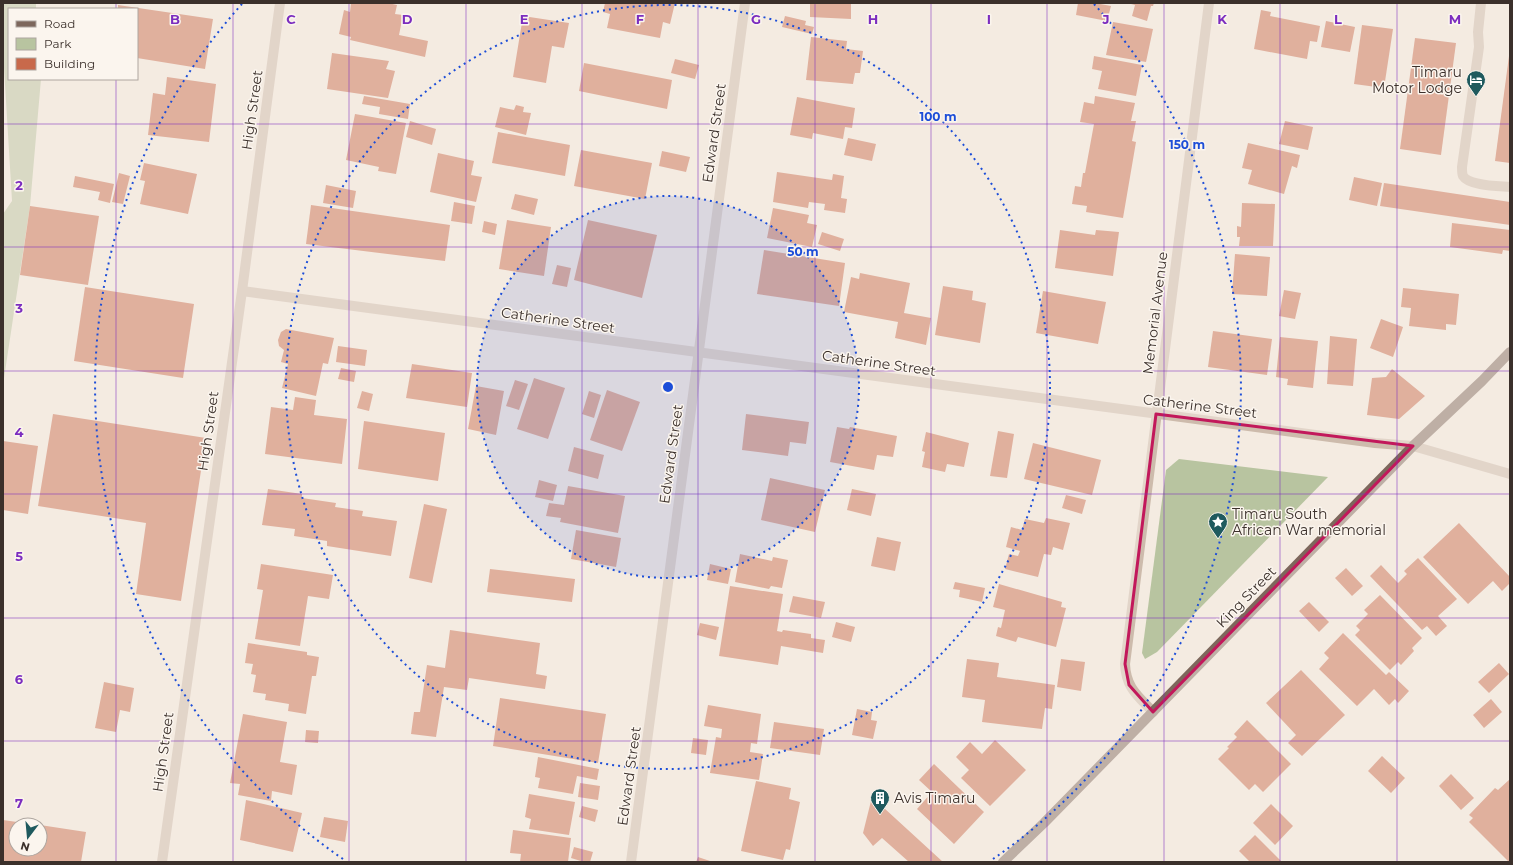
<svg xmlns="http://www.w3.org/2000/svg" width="1513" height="865" viewBox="0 0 1513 865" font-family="Montserrat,sans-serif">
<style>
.green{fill:#b8c4a0}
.building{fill:#c8694b}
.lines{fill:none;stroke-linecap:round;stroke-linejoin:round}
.minor{stroke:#cdbbac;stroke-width:10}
.major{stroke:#7d675c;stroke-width:10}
.marked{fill:none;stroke:#c2185b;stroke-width:3;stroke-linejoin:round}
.grid{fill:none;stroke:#7b2cbf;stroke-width:1;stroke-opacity:0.55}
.ring{fill:none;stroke:#1d4ed8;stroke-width:2;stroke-dasharray:2 4}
.labels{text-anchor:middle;stroke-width:3;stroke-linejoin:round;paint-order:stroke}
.poi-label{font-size:14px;fill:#3b302b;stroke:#fbf5ee;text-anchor:start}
.street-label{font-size:14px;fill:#3b302b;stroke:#fbf5ee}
.grid-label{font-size:13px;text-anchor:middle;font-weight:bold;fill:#7b2cbf;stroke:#fbf5ee;stroke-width:3;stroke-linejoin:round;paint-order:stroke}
.centre{fill:#1d4ed8;stroke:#fbf5ee;stroke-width:2}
.ring-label{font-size:12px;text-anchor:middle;font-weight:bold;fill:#1d4ed8;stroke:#fbf5ee;stroke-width:3;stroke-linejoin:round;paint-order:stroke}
</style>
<rect width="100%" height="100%" fill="#f4ebe1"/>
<g class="green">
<polygon points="3,3 36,3 36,9 9,9 9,79 41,79 30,206 3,385 3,214 12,201 3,51"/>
<polygon points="1179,459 1328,477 1157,652 1145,659 1142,653 1166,470"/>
</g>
<g class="building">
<polygon points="351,3 388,3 397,5 395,14 403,15 399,35 428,41 425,57 350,40 351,37 339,34 344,10 350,12"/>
<polygon points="605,3 675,3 670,24 663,22 660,38 607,28 610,14 603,12"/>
<polygon points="810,3 851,3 851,19 810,17"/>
<polygon points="1078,3 1095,3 1111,6 1107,21 1076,15"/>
<polygon points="1131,3 1154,3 1153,6 1151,6 1147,21 1132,16 1135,5 1131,4"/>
<polygon points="118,5 213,19 205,69 137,58 137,9 118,9"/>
<polygon points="1261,10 1271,12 1270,16 1320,26 1317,42 1310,41 1307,59 1254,49"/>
<polygon points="523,16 569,23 564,48 552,46 546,83 513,77"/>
<polygon points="785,16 806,21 805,25 814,27 812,34 782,27"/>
<polygon points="1326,21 1355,27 1350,52 1321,47"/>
<polygon points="1113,22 1153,29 1146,62 1106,55"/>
<polygon points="1362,25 1393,29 1384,88 1354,84"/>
<polygon points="811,37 847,41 846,49 863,51 860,73 855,73 853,84 806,80"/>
<polygon points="1415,38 1456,43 1441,155 1400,149"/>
<polygon points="332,53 389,61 386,69 395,71 388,98 327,89"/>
<polygon points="1094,56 1142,65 1136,96 1098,89 1102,71 1092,69"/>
<polygon points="1509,56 1510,56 1510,163 1495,161"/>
<polygon points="675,59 699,65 695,79 671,73"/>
<polygon points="584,63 672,80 667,109 579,91"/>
<polygon points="167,77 216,84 209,142 148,135 153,93 165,95"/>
<polygon points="364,96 410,104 408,119 379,114 380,107 362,104"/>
<polygon points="1095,96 1135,103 1131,121 1136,121 1132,141 1136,142 1123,218 1086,212 1087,206 1072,204 1075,186 1081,187 1083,173 1085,173 1094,124 1080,122 1084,102 1094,104"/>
<polygon points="797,97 855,108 852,128 845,127 843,139 813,133 812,139 790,135"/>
<polygon points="516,105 524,107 523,112 531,113 526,135 495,127 500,107 514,110"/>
<polygon points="355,114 406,123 396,174 378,171 379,167 346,160"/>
<polygon points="410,121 436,129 432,145 406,137"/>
<polygon points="1285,121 1313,127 1308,150 1279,144"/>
<polygon points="498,132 570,145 565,176 492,163"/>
<polygon points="848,138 876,144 872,161 844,155"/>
<polygon points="1248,143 1300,155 1297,168 1292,166 1284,194 1248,184 1252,170 1242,168"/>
<polygon points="581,150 652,163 645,199 574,186"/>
<polygon points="662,151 690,157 686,172 659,166"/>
<polygon points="438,153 474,161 471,175 482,177 476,202 430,192"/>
<polygon points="144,163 197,174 188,214 140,204 145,181 140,180"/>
<polygon points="777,172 832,180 833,174 844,176 841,198 847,199 845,213 824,210 825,204 809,202 808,208 773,202"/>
<polygon points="119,173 130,176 123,204 112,202"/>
<polygon points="75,176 114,184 110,203 98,200 100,192 73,187"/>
<polygon points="1354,177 1382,183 1377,206 1349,200"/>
<polygon points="1384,183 1510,202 1510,225 1380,206"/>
<polygon points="326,185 356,191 353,208 323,203"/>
<polygon points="515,194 538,199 534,215 511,209"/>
<polygon points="454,202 475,206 472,224 451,221"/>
<polygon points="1242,203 1275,204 1273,246 1239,246 1240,237 1237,237 1237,226 1241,227"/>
<polygon points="311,205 450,225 445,261 306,244"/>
<polygon points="30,206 99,216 88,285 20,275"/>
<polygon points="773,208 809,215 807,223 817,225 812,247 767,238"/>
<polygon points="507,220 551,227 544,276 499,269"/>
<polygon points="588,220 657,235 642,298 574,280"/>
<polygon points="484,221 497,224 495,235 482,232"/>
<polygon points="1452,223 1510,230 1510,251 1503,250 1502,254 1450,247"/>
<polygon points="1060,230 1095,235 1096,230 1119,232 1113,276 1055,268"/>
<polygon points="822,232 844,239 840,251 818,244"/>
<polygon points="764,250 845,263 839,306 757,294"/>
<polygon points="1235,254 1270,257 1267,296 1232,294"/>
<polygon points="557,265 571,268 567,287 552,284"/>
<polygon points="860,273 910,283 904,313 931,318 926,345 895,338 898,322 844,312 851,277 859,279"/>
<polygon points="943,286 973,291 972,300 986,303 980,343 935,335"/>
<polygon points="85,287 194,304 183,378 74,361"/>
<polygon points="1403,288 1459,294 1456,325 1446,324 1446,330 1409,326 1411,308 1401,307"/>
<polygon points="1284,290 1301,293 1295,319 1279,316"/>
<polygon points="1043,291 1106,302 1098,344 1036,333"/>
<polygon points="1381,319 1403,327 1393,357 1370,348"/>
<polygon points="286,329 334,338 328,364 323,363 316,396 282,388 288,364 281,362 284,350 279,346 278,340 281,332"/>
<polygon points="1213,331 1272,339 1267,375 1208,367"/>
<polygon points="1330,336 1357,339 1353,386 1327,384"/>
<polygon points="1280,337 1318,341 1313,388 1287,385 1288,379 1276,377"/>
<polygon points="338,346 367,350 365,366 336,362"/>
<polygon points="412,364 472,373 467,407 406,398"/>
<polygon points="341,368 356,371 354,382 338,379"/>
<polygon points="1392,369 1425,396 1399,419 1367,415 1372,378 1386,377"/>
<polygon points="534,378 565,388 548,439 517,429"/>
<polygon points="515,380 528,384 519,410 506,406"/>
<polygon points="476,386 504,391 496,435 468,429"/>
<polygon points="607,390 640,402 622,451 590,440"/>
<polygon points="362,391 373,394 369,411 357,408"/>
<polygon points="589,391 601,395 594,418 582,414"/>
<polygon points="295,397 316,400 314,415 347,419 342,464 265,454 271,407 293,410"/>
<polygon points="53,414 206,438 181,601 136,594 146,523 38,506"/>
<polygon points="746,414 809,422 806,444 790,442 788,456 742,450"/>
<polygon points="364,421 445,433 438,481 358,469"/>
<polygon points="837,427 849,429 850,427 897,436 893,457 877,455 874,470 830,462"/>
<polygon points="998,431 1014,434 1007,478 990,476"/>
<polygon points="926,432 969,443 964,467 947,464 945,472 922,467 925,452 922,451"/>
<polygon points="3,441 38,446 28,514 3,510"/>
<polygon points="1033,443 1101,460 1092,495 1024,479"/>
<polygon points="574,447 604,455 598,479 568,471"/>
<polygon points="770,478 825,490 815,532 761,520"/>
<polygon points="539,480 557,485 553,501 535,497"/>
<polygon points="568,486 625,496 618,533 560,522 561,518 546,516 549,503 564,505"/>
<polygon points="268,489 302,494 302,498 336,503 335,507 363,511 362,516 397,521 391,556 327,546 327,541 294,536 295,529 262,525"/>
<polygon points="852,489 876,494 871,516 847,510"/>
<polygon points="1066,495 1086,500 1082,514 1062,508"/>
<polygon points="424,504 447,509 432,583 409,578"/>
<polygon points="1046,518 1070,523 1063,550 1053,547 1051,555 1044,554 1038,577 1005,569 1009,554 1018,556 1020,551 1006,547 1011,527 1022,530 1025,519 1044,523"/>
<polygon points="1459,523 1510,577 1510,583 1502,591 1493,581 1468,604 1423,557"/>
<polygon points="576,530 621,538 616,567 571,559"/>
<polygon points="877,537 901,542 895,571 871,566"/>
<polygon points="740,554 772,561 773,557 788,560 782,588 771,586 769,589 735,582"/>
<polygon points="1418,558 1457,599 1438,616 1447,626 1436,636 1427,626 1422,630 1370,576 1381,565 1398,583 1407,574 1404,571"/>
<polygon points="261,564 333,575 329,599 308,596 300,646 255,639 263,590 257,589"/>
<polygon points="710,564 731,569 728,584 707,580"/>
<polygon points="1346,568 1363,586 1352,596 1335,578"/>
<polygon points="490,569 575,579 572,602 487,592"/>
<polygon points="955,582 985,588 982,602 959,597 960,590 953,589"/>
<polygon points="999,584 1062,602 1061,607 1066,608 1056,647 1018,637 1016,642 996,636 998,627 1001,628 1005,610 993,607"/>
<polygon points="730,586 783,594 777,631 782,632 783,630 811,634 811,638 825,640 823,653 781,646 778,665 719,656"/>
<polygon points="1380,595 1422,638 1412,648 1414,651 1401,665 1398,662 1390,670 1355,635 1360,630 1356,626 1368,614 1364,610"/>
<polygon points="793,596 825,602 821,618 789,612"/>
<polygon points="1309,602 1329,622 1319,632 1299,611"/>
<polygon points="836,622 855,627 851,642 832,637"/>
<polygon points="700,623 719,627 716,640 697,635"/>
<polygon points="450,630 540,643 536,674 547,676 545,689 469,678 467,690 444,687 436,737 411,734 414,712 420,712 427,665 445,668"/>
<polygon points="1343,633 1386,675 1389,672 1409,691 1398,703 1395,699 1389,705 1374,689 1357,706 1319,669 1329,658 1324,653"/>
<polygon points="248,643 307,652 307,655 319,657 316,676 312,676 306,714 288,711 289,704 265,700 266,694 253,692 256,675 251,674 253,664 245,663"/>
<polygon points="967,659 999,663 997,677 1055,685 1052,709 1045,708 1042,729 982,722 985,700 962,697"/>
<polygon points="1061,659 1085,662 1081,691 1057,687"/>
<polygon points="1499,663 1509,674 1489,693 1478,682"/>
<polygon points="1301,670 1345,715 1302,756 1288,743 1296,735 1266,703"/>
<polygon points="104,682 134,688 130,712 120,710 116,732 95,728"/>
<polygon points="500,698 606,714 598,763 493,746"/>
<polygon points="1491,699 1502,712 1484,728 1473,715"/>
<polygon points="708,705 761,714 757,744 751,743 750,752 763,754 759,780 710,773 716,737 721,738 722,729 704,726"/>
<polygon points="857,709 872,712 871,720 877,721 873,739 852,735"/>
<polygon points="243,714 287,722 280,762 297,765 292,795 272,791 271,801 238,795 240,784 230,783"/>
<polygon points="1247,720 1291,764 1263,792 1255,784 1249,790 1218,759 1229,748 1227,747 1237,737 1234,734"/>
<polygon points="774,722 824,729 820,755 770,748"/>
<polygon points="306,730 319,731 318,743 305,742"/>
<polygon points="693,738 708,740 706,755 691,753"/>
<polygon points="995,740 1026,770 990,806 961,778 969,770 956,757 970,742 982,754"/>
<polygon points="1382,756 1405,778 1391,793 1368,771"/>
<polygon points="538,757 599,769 597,780 577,776 573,794 538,788 540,778 535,777"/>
<polygon points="934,764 984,812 954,844 917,809 932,792 919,780"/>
<polygon points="1451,774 1474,798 1461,810 1439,786"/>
<polygon points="1510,779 1510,862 1509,862 1469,822 1473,818 1469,815 1495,788 1498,790"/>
<polygon points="756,781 791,788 789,799 800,802 790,850 786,849 783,860 741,851"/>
<polygon points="580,783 600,786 598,800 578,797"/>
<polygon points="529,794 575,802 569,835 529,829 531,819 525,817"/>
<polygon points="872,797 943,862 909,862 882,838 873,846 863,833"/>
<polygon points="246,800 302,813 293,852 240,840"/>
<polygon points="1271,804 1293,826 1275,845 1253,823"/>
<polygon points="582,806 598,810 595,822 579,817"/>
<polygon points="324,817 348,821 345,842 320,837"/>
<polygon points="3,820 31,824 16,825 16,849 40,849 40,825 86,832 81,862 3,862"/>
<polygon points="513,830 571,838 568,862 520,862 521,854 510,853"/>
<polygon points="1255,835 1282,862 1250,862 1239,851"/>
<polygon points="574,847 593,852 590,862 584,862 571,858"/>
<polygon points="698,857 713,862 696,862"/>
</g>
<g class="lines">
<g class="minor">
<path d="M 1481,3 L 1478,32 L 1479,47 L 1462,167 C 1462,169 1462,174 1463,176 C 1469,186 1499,186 1510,187"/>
<polyline points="242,291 1375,443 1413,446 1510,474"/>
<path d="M 1153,712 C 1138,696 1126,688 1125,664 L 1209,3"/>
<polyline points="162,862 242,291 280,3"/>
<polyline points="631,862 745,3"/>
</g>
<polyline class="major" points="1003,862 1044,823 1413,446 1482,381 1510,352"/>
</g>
<path d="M0 0H1513V865H0ZM 1156,414 L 1413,446 L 1153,712 L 1129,685 L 1125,664 Z" fill="#f4ebe1" fill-opacity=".55" fill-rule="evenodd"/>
<path class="marked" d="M 1156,414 L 1413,446 L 1153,712 L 1129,685 L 1125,664 Z"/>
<path class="grid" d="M 116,3 L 116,9M 233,3 L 233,862M 349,3 L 349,862M 466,3 L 466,862M 582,3 L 582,862M 698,3 L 698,862M 815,3 L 815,862M 931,3 L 931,862M 1047,3 L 1047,862M 1164,3 L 1164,862M 1280,3 L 1280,862M 1397,3 L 1397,862M 116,79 L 116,862M 3,124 L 1510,124M 3,247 L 1510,247M 3,371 L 1510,371M 3,494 L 1510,494M 3,618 L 1510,618M 3,741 L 1510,741"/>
<circle cx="668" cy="387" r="191" fill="#1d4ed8" fill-opacity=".12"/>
<g class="ring">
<circle cx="668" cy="387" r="191"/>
<circle cx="668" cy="387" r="382"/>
<path d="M343 859A573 573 0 0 1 242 4M1094 4A573 573 0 0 1 993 859"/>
</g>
<defs>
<g id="hotel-pin" transform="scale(1)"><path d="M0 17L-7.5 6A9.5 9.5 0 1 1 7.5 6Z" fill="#1f5a5e" stroke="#fbf5ee"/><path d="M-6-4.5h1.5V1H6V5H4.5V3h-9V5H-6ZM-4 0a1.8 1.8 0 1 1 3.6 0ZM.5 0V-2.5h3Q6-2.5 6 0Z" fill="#fff"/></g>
<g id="sight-pin" transform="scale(1)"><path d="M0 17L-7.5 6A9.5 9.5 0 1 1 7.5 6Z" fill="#1f5a5e" stroke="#fbf5ee"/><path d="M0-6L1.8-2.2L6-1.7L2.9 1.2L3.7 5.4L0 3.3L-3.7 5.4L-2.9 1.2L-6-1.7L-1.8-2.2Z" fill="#fff"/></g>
<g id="building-pin" transform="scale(1)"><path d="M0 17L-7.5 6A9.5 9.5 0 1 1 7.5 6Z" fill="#1f5a5e" stroke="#fbf5ee"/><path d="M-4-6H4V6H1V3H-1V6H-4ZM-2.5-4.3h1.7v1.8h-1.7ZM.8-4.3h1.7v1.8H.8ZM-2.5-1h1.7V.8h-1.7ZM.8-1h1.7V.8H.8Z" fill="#fff"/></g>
</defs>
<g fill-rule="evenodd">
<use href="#hotel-pin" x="1476" y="80"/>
<use href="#sight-pin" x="1218" y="522"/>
<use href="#building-pin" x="880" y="798"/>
</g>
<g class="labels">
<g class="poi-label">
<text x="1462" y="77" text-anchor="end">Timaru<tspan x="1462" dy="16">Motor Lodge</tspan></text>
<text x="1232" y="519">Timaru South<tspan x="1232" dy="16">African War memorial</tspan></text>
<text x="894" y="803">Avis Timaru</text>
</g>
<g class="street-label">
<text transform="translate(252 110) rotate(-82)" y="5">High Street</text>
<text transform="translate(714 133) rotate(-82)" y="5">Edward Street</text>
<text transform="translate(1155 313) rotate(-83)" y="5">Memorial Avenue</text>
<text transform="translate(558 320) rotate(8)" y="5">Catherine Street</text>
<text transform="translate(879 363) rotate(8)" y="5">Catherine Street</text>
<text transform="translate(1200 406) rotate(7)" y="5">Catherine Street</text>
<text transform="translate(208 431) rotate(-82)" y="5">High Street</text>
<text transform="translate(671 454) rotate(-82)" y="5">Edward Street</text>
<text transform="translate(1246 597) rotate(-46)" y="5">King Street</text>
<text transform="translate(163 752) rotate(-82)" y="5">High Street</text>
<text transform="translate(629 776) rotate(-82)" y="5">Edward Street</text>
</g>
</g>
<g class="grid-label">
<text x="175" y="24">B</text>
<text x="291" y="24">C</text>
<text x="407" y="24">D</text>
<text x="524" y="24">E</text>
<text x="640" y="24">F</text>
<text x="756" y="24">G</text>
<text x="873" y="24">H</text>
<text x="989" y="24">I</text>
<text x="1106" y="24">J</text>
<text x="1222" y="24">K</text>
<text x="1338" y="24">L</text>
<text x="1455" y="24">M</text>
<text x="19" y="190">2</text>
<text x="19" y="313">3</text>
<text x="19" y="437">4</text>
<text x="19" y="561">5</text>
<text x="19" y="684">6</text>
<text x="19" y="808">7</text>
</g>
<circle cx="668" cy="387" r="6" class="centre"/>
<g class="ring-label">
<text x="938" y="121">100 m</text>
<text x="1187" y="149">150 m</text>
<text x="803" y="256">50 m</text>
</g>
<rect width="1513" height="865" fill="none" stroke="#3b302b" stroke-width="8"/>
<rect x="8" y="8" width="130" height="72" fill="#fbf5ee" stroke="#aea6a0"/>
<rect x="16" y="21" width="20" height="6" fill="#7d675c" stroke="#aea6a0"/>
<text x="44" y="28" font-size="12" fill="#3b302b">Road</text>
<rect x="16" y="38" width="20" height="12" fill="#b8c4a0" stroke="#aea6a0"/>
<text x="44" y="48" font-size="12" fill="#3b302b">Park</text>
<rect x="16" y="58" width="20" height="12" fill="#c8694b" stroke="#aea6a0"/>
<text x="44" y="68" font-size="12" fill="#3b302b">Building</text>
<g transform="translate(28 837) rotate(196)"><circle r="19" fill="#fbf5ee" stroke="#aea6a0"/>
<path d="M0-3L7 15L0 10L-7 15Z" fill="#1f5a5e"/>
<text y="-6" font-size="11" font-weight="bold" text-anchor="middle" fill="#3b302b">N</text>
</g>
</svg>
